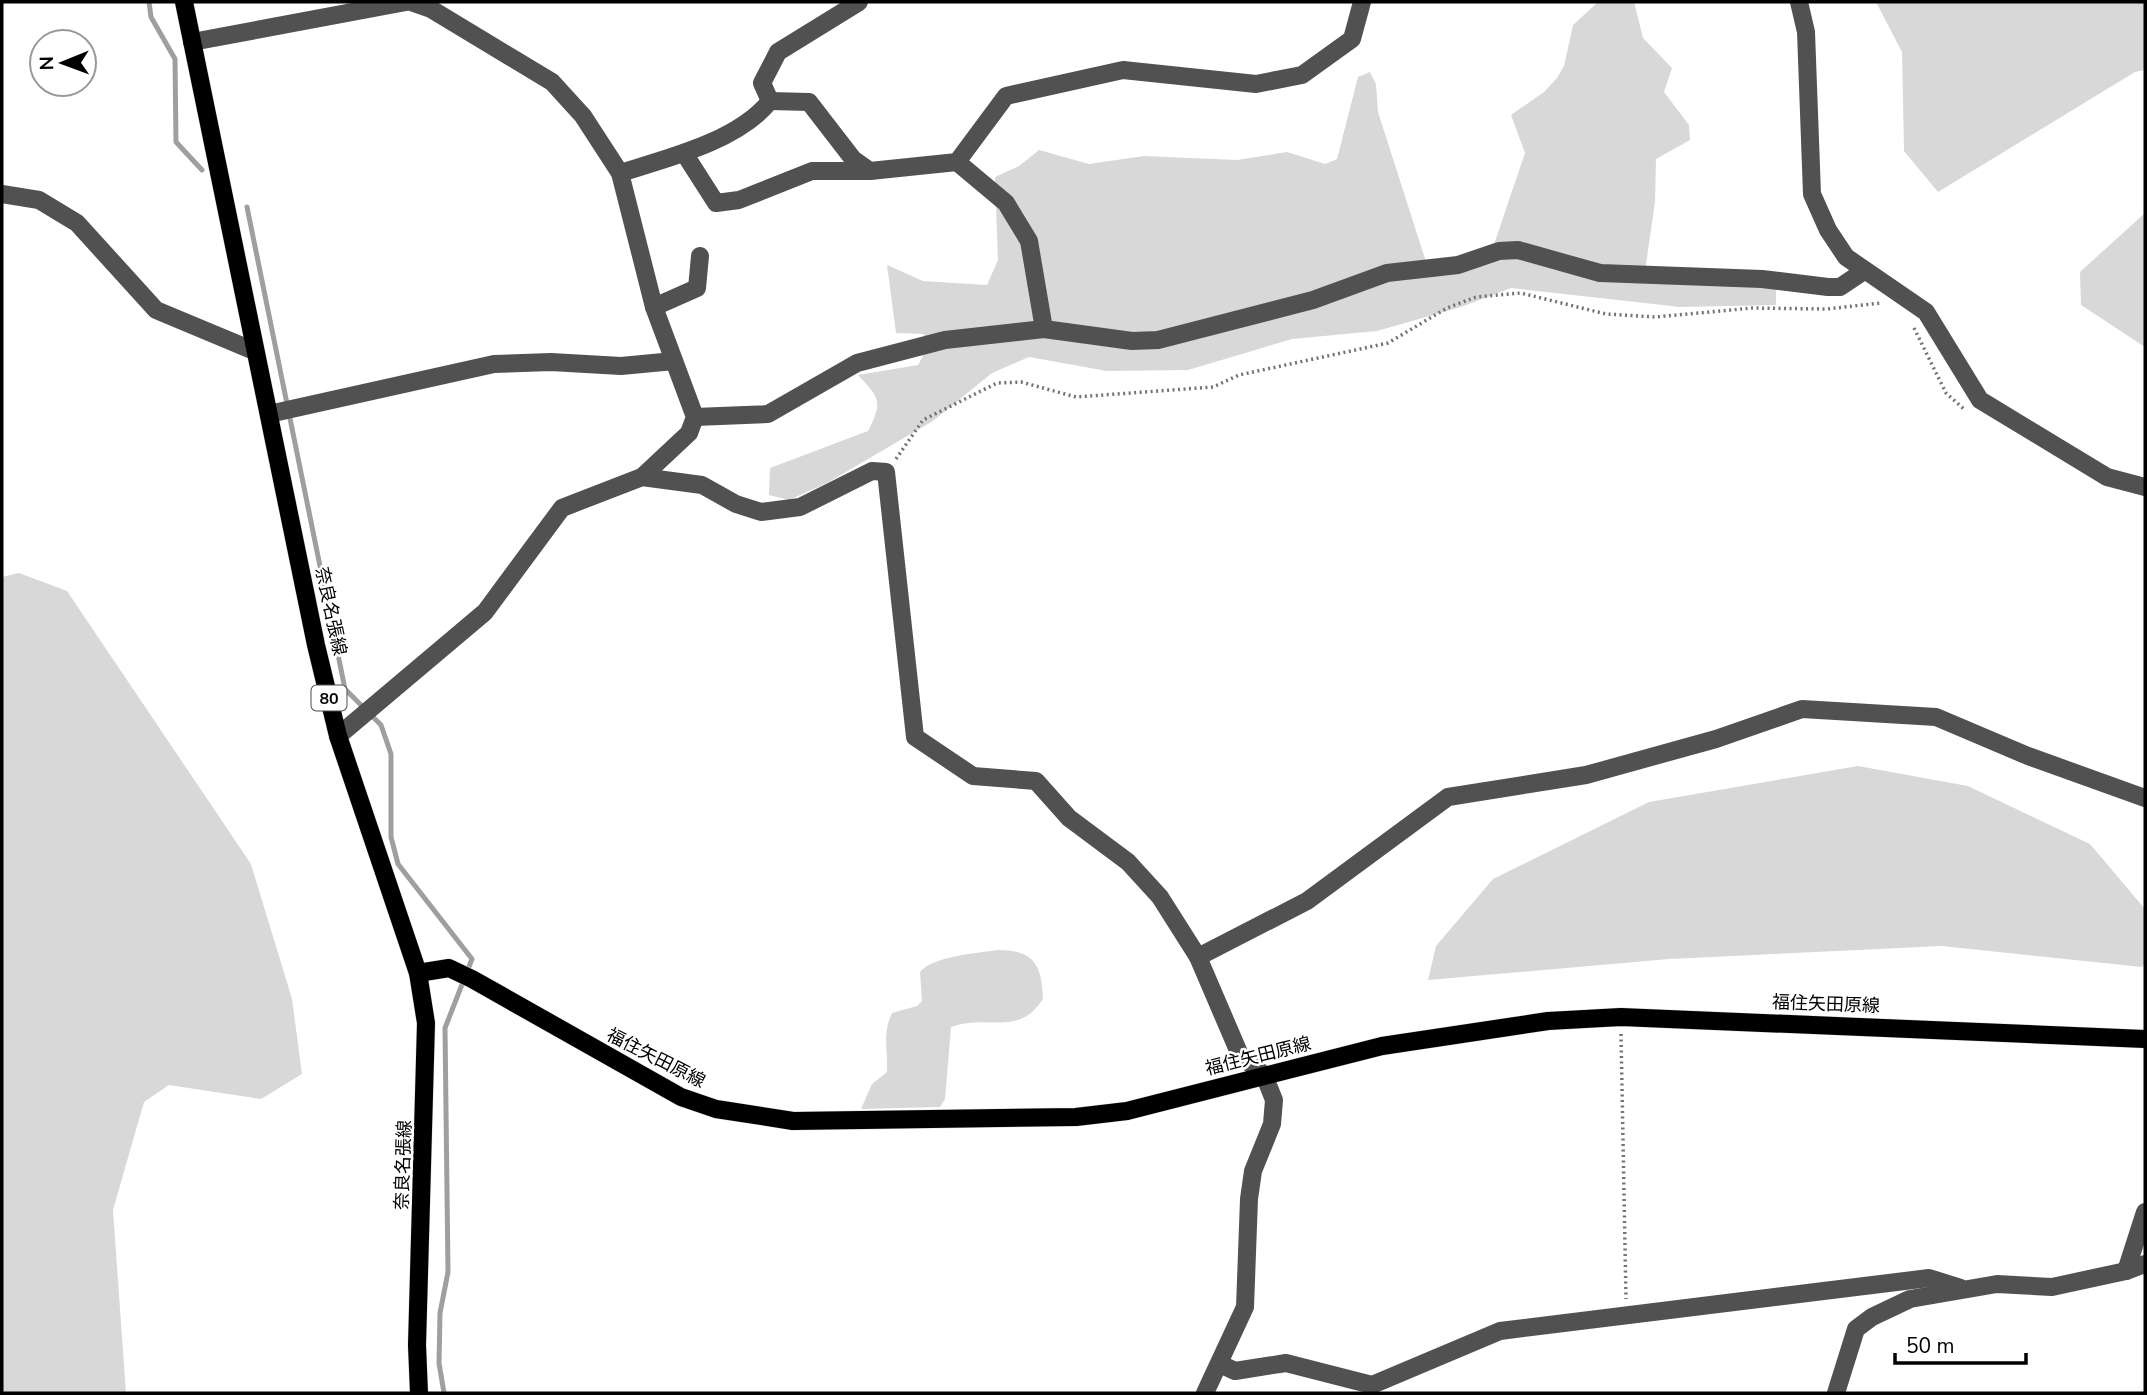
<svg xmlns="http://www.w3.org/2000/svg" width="2147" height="1395" viewBox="0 0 2147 1395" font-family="'Nunito Sans','Noto Sans JP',sans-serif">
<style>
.green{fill:#d8d8d8}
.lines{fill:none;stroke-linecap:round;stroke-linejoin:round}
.stream{stroke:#9f9f9f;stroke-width:5}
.major-casing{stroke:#dbdbdb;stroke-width:19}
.path{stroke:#737373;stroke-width:3.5;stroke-dasharray:2 3.5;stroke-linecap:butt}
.minor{stroke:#515151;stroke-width:18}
.major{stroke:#000;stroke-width:18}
.labels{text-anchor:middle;stroke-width:5;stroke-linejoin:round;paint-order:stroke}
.shield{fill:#fff;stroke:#4c4c4c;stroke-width:2}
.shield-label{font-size:16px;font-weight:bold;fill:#000}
.street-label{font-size:18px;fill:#000;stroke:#fff}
</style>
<rect width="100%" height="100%" fill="#fff"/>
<g class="green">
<path d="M 1598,2 L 1634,2 L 1643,38 L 1672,68 L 1664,92 L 1689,125 L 1690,140 L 1656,159 L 1655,202 L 1644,278 L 1754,275 L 1776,290 L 1776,305 L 1680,307 L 1511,288 L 1461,307 L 1377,331 L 1292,339 L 1188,370 L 1107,371 L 1029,357 L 992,373 L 933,421 L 827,483 L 789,500 L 769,495 L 770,468 L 868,431 C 883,401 880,399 858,375 L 918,365 L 924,354 L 924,334 L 896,333 L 887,265 L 923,281 L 987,285 L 998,260 L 995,177 L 1019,166 L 1039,150 L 1089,164 L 1144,156 L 1237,160 L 1287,152 L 1325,164 L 1337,159 L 1358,77 L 1370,72 L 1376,84 L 1378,112 L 1428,268 L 1488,262 L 1525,153 L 1511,115 L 1544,92 L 1557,78 L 1564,66 L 1573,25 Z"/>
<polygon points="1876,2 2145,2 2145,70 2135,72 1938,192 1904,151 1902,52"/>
<polygon points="2145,213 2145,347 2081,305 2080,272"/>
<polygon points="19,573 67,591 251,864 292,999 302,1074 261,1099 169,1085 144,1102 113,1210 126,1393 2,1393 2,577"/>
<polygon points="1858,766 1968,786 2090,844 2145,909 2145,963 2142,967 1942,946 1669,959 1428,980 1436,946 1493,879 1649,802"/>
<path d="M 998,950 C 1034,950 1042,965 1043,999 C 1017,1038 990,1013 951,1027 L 945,1099 L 940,1107 L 861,1109 L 872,1084 L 887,1072 C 888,1050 882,1034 892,1013 L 917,1006 L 922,1001 L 920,972 C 933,956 978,953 998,950 Z"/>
</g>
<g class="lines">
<g class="stream">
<polyline points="149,2 151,17 175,59 176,142 202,170"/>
<polyline points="247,207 345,689 381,725 391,754 391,837 398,864 472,959 445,1028 448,1272 440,1313 439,1363 444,1393"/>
</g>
<g class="major-casing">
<g id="major">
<polyline points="184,2 316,645 338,736 418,973 426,1023 417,1345 419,1393"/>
<polyline points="418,973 449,968 472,979 681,1097 716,1109 793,1121 1076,1117 1127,1111 1382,1046 1548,1021 1621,1017 2145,1039"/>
</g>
</g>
<g class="path">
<polyline points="1914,328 1946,393 1965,410"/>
<polyline points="896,459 923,420 997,383 1021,382 1076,397 1213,387 1239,375 1388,343 1447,308 1476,297 1521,293 1606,314 1656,317 1752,308 1827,309 1881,303"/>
<polyline points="1621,1034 1626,1299"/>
</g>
<g class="minor">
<polyline points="1799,2 1806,32 1812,194 1828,230 1846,257 1926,312 1980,400 2107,477 2145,487"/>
<polyline points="192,42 406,2"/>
<polyline points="770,101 809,102 853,159 870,171"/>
<polyline points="684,153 716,203 739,200 812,171 870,171 957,162 1006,96 1123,70 1256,84 1302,75 1352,39 1362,2"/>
<polyline points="957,162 1006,203 1029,241 1044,329"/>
<path d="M 620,173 C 668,158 738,141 770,101 L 762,83 L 778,52 L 859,2"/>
<polyline points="2,194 39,200 77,223 156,310 254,351"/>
<polyline points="654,307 697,288 700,256"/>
<polyline points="269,414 494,364 551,362 621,366 674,361"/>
<polyline points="695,417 768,414 857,363 945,340 1044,329 1132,341 1158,340 1313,300 1387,273 1458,265 1499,251 1518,250 1600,273 1762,279 1828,287 1840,287 1864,271"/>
<polyline points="642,477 702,485 736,504 761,512 800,507 872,471 886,472 915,737 973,776 1036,781 1069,818 1128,862 1160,897 1198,957 1240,1055 1264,1075 1274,1100 1272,1124 1253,1171 1249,1199 1245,1307 1205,1393"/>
<polyline points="338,736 485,612 562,508 642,477 689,433 695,417 654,307 620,173 583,116 552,82 431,9 411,2"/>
<polyline points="1198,957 1307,901 1448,797 1586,775 1716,739 1802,709 1936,717 2028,756 2145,798"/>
<polyline points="2126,1271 2145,1212"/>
<polyline points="1220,1364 1235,1371 1286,1363 1372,1385 1500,1331 1929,1278 1961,1288"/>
<polyline points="1836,1393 1856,1329 1872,1317 1910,1299 1997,1284 2052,1287 2126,1271 2145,1264"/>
</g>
<use href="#major" class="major"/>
</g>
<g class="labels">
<rect class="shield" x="311.5" y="685.5" width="35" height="25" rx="5"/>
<g class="shield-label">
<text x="329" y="704">80</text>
</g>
<g class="street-label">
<text transform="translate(331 611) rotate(78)" y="6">奈良名張線</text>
<text transform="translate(1826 1004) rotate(2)" y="6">福住矢田原線</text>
<text transform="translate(1258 1056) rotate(-14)" y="6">福住矢田原線</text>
<text transform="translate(656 1058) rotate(27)" y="6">福住矢田原線</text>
<text transform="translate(403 1165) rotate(-88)" y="6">奈良名張線</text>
</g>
</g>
<rect width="2147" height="1395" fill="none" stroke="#000000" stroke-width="7"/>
<g transform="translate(63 63) rotate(269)"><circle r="33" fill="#ffffff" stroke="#999999" stroke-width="2"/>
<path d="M0-5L12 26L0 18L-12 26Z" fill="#000000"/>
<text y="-10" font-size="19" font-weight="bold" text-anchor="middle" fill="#000000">N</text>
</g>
<path d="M1895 1353v10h131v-10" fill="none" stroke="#000000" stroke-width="3.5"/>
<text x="1906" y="1353" font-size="21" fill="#000000" stroke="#ffffff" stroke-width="5" paint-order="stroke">50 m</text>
</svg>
